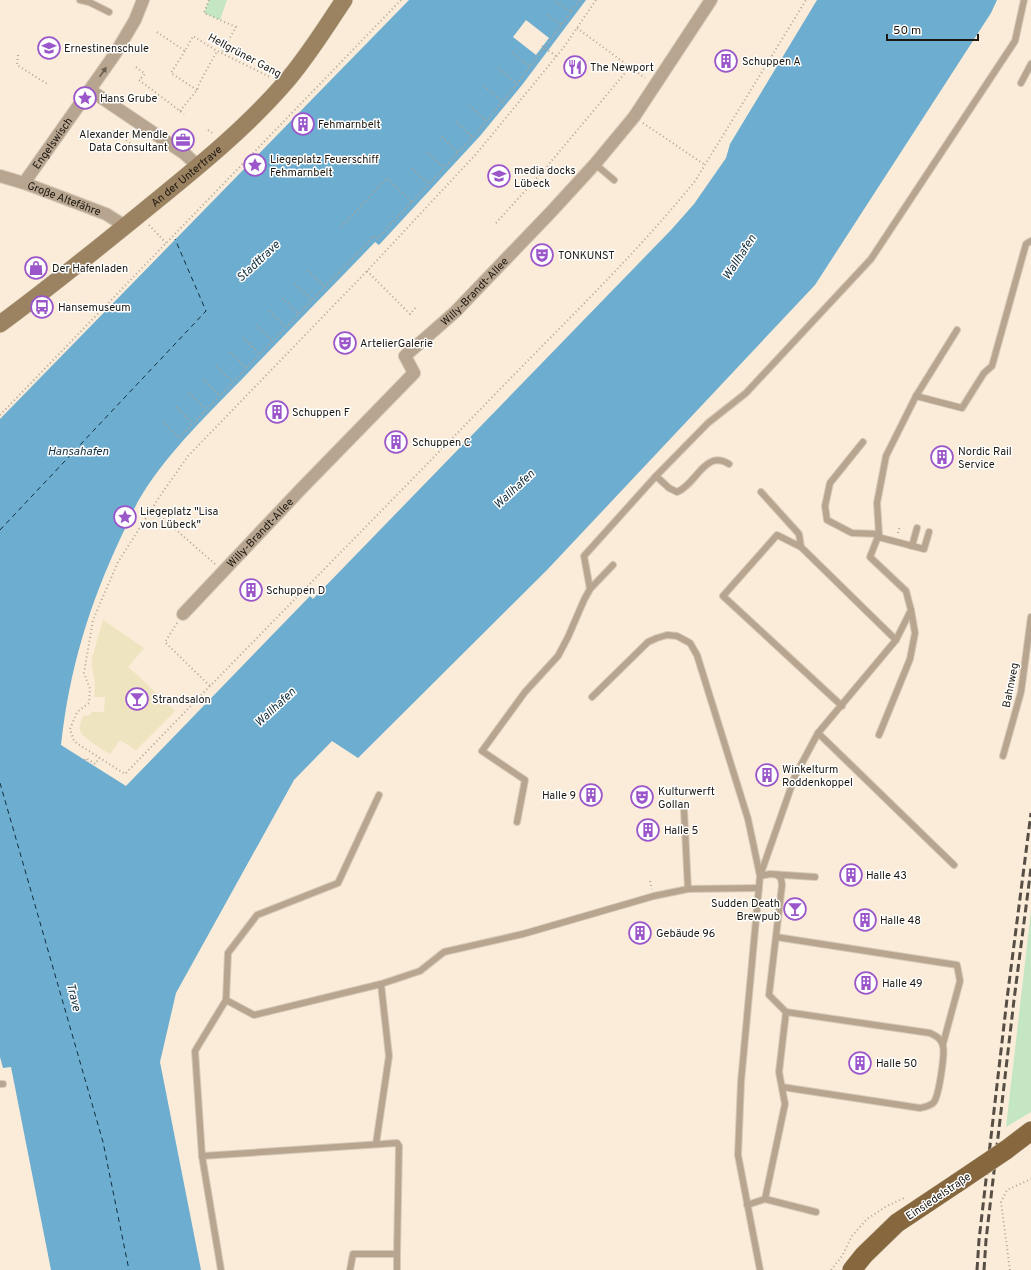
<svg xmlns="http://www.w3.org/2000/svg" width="1031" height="1270" viewBox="0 0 1031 1270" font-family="Overpass,sans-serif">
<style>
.green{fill:#c4e6c2}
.sand{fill:#eee4bf}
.water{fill:#6dadd0}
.pier{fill:#faecd8}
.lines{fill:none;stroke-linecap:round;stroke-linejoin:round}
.ferry{stroke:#12303f;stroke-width:1;stroke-dasharray:5 4;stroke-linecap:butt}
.service-casing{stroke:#d7cab8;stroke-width:8}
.minor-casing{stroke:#d7cab8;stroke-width:14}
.secondary-casing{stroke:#d7cab8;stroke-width:18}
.primary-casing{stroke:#d7cab8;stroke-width:20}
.path{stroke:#b0a595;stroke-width:2;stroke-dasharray:1 3;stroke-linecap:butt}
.service{stroke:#b7a58f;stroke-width:6}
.minor{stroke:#b7a58f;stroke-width:12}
.secondary{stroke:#9b8260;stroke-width:17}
.primary{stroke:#87683e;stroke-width:19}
.rail{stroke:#574f45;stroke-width:3;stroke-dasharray:8 4;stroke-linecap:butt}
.primary-bridge-casing{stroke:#d7cab8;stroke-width:20;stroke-linecap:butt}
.path-bridge{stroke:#b0a595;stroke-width:2;stroke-dasharray:1 3;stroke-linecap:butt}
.primary-bridge{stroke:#87683e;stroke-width:19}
.oneway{fill:#6a5e50}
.labels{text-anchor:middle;stroke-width:3;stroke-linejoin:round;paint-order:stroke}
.poi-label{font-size:11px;fill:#1d1811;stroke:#fff;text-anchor:start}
.street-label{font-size:11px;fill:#1d1811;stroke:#fff}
.water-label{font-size:12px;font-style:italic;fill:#12303f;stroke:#fff}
</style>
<rect width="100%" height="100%" fill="#faecd8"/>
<g class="green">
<polygon points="209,0 227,0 220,20 204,13"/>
<polygon points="1031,911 1031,1112 1006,1127"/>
</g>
<path class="sand" d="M 103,620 L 144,648 L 128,667 C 145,681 159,697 175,711 L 136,750 L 120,740 L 110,754 C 103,749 83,739 80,730 C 79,725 82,719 84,715 L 89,716 L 92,712 L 104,712 L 105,697 L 94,697 L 95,684 L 92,666 L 92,658 Z"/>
<path class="water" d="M 409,0 L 586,0 L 522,85 L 480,136 L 379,245 L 375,242 C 332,287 288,331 245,376 C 209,413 171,449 143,493 C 134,507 128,523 121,537 C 89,605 69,670 61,745 L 126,786 L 310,596 L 313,599 L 671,230 L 694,204 L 726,158 L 730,144 L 817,0 L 997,0 L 991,13 L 815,285 L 547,570 L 358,758 L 332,741 L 294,780 L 176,993 L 160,1062 L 201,1270 L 51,1270 L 11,1067 L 3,1068 L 0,1057 L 0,419 Z"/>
<polygon class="pier" points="526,20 549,38 536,55 513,37"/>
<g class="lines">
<g class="ferry">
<polyline points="0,530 206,311 175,239"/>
<polyline points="0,783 103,1142 129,1270"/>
</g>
<g class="service-casing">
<g id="service">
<polyline points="80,0 89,2 109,12"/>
<polyline points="1021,83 1031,64"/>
<polyline points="595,164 614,180"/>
<polyline points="916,396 962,408 984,373 992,366 1026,244 1031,241"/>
<polyline points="863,442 830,483 825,506 827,520 852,533 879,534"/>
<path d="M 729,464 C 724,461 719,459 713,461 C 699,466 692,486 677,492 L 669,488 L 656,476 L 708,423 L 746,393 L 871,259 L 1015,41 L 1024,0"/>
<polyline points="761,492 799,534 801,547"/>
<polyline points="878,537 924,549 929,532"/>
<polyline points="912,546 917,528"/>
<polyline points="590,589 613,565"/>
<polyline points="896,640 911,610 906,591 870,557 879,534 877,503 886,456 916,396 957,330"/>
<polyline points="592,697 648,642 657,638 667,635 677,636 690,643 697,655 748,819 760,876 770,874 815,877"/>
<polyline points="818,733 954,865"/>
<polyline points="879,735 910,659 915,633 911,610"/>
<polyline points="1003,756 1021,692 1031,617"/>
<polyline points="684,810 688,889"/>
<polyline points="517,822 525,780 482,751 525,692 558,656 568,637 584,600 590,589 584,556 656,476"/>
<polyline points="776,937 957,965 960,981 943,1044"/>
<polyline points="381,984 420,971 444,952 523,934 654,896 688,889 759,888"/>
<polyline points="226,1000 228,953 257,915 338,883 379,795"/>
<polyline points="0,1084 3,1084"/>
<path d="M 782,1087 L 920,1108 C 925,1107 931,1106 934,1102 C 939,1095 945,1054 943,1046 C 941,1038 936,1036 930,1033 L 786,1012"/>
<polyline points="202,1156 195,1051 226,1000 254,1015 381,984 389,1056 376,1144"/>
<polyline points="765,1199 785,1104 779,1072 786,1012 769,995 782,885 781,878 777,875"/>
<polyline points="747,1205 765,1199 816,1212"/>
<polyline points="221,1270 202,1156 397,1143 399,1146 397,1254"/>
<polyline points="350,1270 353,1254 397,1254 397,1270"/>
<polyline points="760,1270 738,1155 741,1082 760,876 795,776 818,733 896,640 801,547 777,535 723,596 842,706"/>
</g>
</g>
<g class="minor-casing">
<g id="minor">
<polyline points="90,90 185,154 199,167"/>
<path id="s1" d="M 0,176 L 24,183 L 106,214 L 125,226"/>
<path id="s2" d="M 24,183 L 115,54 L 135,20 L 143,0"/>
<path id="s3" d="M 183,614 L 301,489 L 414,373 L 405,356 L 455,312 L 551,212 L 595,164 L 634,117 L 711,0"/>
</g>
</g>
<g class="secondary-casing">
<g id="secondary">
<path id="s4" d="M 0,324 C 49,288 97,249 145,210 C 194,170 243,131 284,84 C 307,58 325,28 344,0"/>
</g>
</g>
<g class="primary-casing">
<g id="primary">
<polyline points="1006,1150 1031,1131"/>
<polyline points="852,1270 864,1255 897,1223 957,1183"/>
</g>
</g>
<g class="path">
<polyline points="209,0 204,13 236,27 222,52"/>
<path d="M 596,0 L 564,47 L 477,153 L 367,271 L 188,456 L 160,496 L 118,562 L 93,620 L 84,673 L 90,689 L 89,703 L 77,712 L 70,729 L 74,741 L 81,746 L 125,774 C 250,644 377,516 503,386 C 568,319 636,254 695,181 L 806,0"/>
<polyline points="556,2 572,12"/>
<polyline points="547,15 562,25"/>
<polyline points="577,28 645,78"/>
<polyline points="157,32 185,51 193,36 217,51 270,77"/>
<polyline points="185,51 171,73 197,90"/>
<polyline points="512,53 530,67"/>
<polyline points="552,53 557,57"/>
<polyline points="18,55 17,65 49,85"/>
<polyline points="136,67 145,74 139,80 184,114"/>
<polyline points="499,69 517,84"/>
<polyline points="484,86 503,102"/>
<polyline points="469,106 487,121"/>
<polyline points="180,111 197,90 199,84 217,51"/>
<polyline points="456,122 473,137"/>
<polyline points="643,123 705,165"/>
<polyline points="208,130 214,134"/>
<polyline points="113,131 140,150"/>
<polyline points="442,137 458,153"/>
<polyline points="427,152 445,168"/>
<polyline points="412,168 429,184"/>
<polyline points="496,223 544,170 630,67"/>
<polyline points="149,225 166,243"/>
<polyline points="341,227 387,178 412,202"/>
<polyline points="308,271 325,287"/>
<polyline points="367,271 410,314 416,307"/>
<polyline points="295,284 312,300"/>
<polyline points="282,298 299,314"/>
<polyline points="269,311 286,327"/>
<polyline points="256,325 273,341"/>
<polyline points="243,338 260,354"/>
<polyline points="230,352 246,368"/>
<polyline points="216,366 233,382"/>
<polyline points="203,379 220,396"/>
<polyline points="189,393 206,410"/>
<polyline points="176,407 193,424"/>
<polyline points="0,415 401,0"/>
<polyline points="163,422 179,438 374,236 377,239 473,137 517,84 580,0"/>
<polyline points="151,508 215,564"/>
<polyline points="898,533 900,526"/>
<polyline points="177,623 165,642 168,645 210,686"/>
<polyline points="85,760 86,758 95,764 99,758"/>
<polyline points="650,881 652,889"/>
<polyline points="831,1270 842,1256 852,1236 867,1219 887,1206 906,1197"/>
<polyline points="1010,1270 1001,1202 1007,1190 1031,1179"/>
</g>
<use href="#service" class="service"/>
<use href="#minor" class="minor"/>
<use href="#secondary" class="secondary"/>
<use href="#primary" class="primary"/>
<g class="rail">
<polyline points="977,1270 979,1240 1007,999 1031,813"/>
<polyline points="984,1270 986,1240 1014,1000 1031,868"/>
</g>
<g class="primary-bridge-casing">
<polyline id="primary-bridge" points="957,1183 1006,1150"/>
</g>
<polyline class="path-bridge" points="542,46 552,53"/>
<use href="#primary-bridge" class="primary-bridge"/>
</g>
<defs><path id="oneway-solid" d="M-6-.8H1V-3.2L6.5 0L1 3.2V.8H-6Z"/></defs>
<use class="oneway" href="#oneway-solid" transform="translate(103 72) rotate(-55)"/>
<defs>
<g id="school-ring" transform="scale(1.15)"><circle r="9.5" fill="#fff" stroke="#9b56ca" stroke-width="1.5"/><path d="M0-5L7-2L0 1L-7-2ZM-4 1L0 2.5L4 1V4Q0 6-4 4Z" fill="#9b56ca"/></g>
<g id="building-ring" transform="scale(1.15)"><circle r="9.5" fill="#fff" stroke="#9b56ca" stroke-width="1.5"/><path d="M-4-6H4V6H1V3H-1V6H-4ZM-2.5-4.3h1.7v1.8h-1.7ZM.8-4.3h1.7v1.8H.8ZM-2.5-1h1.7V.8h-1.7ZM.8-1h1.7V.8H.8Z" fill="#9b56ca"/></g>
<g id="restaurant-ring" transform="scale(1.15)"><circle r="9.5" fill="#fff" stroke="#9b56ca" stroke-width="1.5"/><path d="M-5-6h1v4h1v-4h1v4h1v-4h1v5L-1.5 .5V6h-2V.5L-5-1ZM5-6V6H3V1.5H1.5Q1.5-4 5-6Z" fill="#9b56ca"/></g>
<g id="sight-ring" transform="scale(1.15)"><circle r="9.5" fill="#fff" stroke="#9b56ca" stroke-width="1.5"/><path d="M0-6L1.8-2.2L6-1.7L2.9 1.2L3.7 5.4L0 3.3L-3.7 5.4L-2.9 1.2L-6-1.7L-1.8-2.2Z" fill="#9b56ca"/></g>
<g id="office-ring" transform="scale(1.15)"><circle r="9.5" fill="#fff" stroke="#9b56ca" stroke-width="1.5"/><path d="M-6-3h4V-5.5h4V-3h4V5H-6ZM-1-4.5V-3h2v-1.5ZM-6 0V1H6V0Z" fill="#9b56ca"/></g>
<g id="university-ring" transform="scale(1.15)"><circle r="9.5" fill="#fff" stroke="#9b56ca" stroke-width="1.5"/><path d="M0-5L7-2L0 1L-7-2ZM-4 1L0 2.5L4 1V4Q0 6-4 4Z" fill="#9b56ca"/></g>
<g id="theatre-ring" transform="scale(1.15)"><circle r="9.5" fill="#fff" stroke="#9b56ca" stroke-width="1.5"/><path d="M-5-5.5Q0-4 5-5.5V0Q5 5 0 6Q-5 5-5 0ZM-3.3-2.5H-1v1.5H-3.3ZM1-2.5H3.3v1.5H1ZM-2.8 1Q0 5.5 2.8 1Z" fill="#9b56ca"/></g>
<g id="shop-ring" transform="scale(1.15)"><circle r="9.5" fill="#fff" stroke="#9b56ca" stroke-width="1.5"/><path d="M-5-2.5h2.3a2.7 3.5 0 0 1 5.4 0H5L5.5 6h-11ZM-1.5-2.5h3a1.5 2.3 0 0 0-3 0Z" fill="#9b56ca"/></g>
<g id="bus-ring" transform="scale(1.15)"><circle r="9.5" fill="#fff" stroke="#9b56ca" stroke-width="1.5"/><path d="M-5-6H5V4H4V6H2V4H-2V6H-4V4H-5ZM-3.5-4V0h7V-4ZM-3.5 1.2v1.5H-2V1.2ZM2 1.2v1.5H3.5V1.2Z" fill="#9b56ca"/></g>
<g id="bar-ring" transform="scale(1.15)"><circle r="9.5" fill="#fff" stroke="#9b56ca" stroke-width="1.5"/><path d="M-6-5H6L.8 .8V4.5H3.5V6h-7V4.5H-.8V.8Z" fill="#9b56ca"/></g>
</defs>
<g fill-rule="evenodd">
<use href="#school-ring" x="49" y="48"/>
<use href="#building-ring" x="726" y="61"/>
<use href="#restaurant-ring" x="575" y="67"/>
<use href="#sight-ring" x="85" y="98"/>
<use href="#building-ring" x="303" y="124"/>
<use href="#office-ring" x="183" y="140"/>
<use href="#sight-ring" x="255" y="165"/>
<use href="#university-ring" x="499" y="176"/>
<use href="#theatre-ring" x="542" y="255"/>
<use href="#shop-ring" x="36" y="268"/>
<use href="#bus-ring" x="42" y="307"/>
<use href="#theatre-ring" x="345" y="343"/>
<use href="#building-ring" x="277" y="412"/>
<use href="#building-ring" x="396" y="442"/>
<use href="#building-ring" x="942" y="457"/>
<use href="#sight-ring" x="125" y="517"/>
<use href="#building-ring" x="251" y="590"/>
<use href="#bar-ring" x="137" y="699"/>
<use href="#building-ring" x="767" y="775"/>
<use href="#building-ring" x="591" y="795"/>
<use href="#theatre-ring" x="642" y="797"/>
<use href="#building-ring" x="648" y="830"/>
<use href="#building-ring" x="851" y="875"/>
<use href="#bar-ring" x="795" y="909"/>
<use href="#building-ring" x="865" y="920"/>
<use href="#building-ring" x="640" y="933"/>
<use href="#building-ring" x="866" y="983"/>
<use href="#building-ring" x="860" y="1063"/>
</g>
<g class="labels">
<g class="poi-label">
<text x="64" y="52">Ernestinenschule</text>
<text x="742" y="65">Schuppen A</text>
<text x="590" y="71">The Newport</text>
<text x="100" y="102">Hans Grube</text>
<text x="318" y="128">Fehmarnbelt</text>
<text x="168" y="138" text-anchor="end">Alexander Mendle<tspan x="168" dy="13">Data Consultant</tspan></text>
<text x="270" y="163">Liegeplatz Feuerschiff<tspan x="270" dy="13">Fehmarnbelt</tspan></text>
<text x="514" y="174">media docks<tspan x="514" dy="13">Lübeck</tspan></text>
<text x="558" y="259">TONKUNST</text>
<text x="52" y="272">Der Hafenladen</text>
<text x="58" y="311">Hansemuseum</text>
<text x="360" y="347">ArtelierGalerie</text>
<text x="292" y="416">Schuppen F</text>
<text x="412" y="446">Schuppen C</text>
<text x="958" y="455">Nordic Rail<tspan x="958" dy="13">Service</tspan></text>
<text x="140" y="515">Liegeplatz "Lisa<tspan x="140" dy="13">von Lübeck"</tspan></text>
<text x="266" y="594">Schuppen D</text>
<text x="152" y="703">Strandsalon</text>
<text x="782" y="773">Winkelturm<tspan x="782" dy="13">Roddenkoppel</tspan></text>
<text x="658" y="795">Kulturwerft<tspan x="658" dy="13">Gollan</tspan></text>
<text x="576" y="799" text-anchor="end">Halle 9</text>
<text x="664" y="834">Halle 5</text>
<text x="866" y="879">Halle 43</text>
<text x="780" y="907" text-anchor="end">Sudden Death<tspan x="780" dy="13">Brewpub</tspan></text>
<text x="880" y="924">Halle 48</text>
<text x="656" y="937">Gebäude 96</text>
<text x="882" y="987">Halle 49</text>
<text x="876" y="1067">Halle 50</text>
</g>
<g class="street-label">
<text transform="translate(245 55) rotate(28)" y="4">Hellgrüner Gang</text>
<text dy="4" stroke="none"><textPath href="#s2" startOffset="49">Engelswisch</textPath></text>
<text dy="4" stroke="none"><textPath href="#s4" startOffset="238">An der Untertrave</textPath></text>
<text dy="4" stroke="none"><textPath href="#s1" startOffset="68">Große Altefähre</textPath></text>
<text dy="4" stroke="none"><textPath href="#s3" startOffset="448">Willy-Brandt-Allee</textPath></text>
<text dy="4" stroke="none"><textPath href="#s3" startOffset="112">Willy-Brandt-Allee</textPath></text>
<text transform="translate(1010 685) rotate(-79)" y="4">Bahnweg</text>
<text transform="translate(938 1196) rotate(-34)" y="4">Einsiedelstraße</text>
</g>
<g class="water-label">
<text transform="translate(739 257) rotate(-57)" y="4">Wallhafen</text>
<text transform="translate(258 261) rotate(-43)" y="4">Stadttrave</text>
<text x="78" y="455">Hansahafen</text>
<text transform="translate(514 489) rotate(-43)" y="4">Wallhafen</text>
<text transform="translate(275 707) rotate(-43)" y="4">Wallhafen</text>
<text transform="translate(74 997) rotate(76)" y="4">Trave</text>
</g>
</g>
<path d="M887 34v6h91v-6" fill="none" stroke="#1d1811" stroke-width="2"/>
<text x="893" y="34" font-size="12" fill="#1d1811" stroke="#ffffff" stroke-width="3" paint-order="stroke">50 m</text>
</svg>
